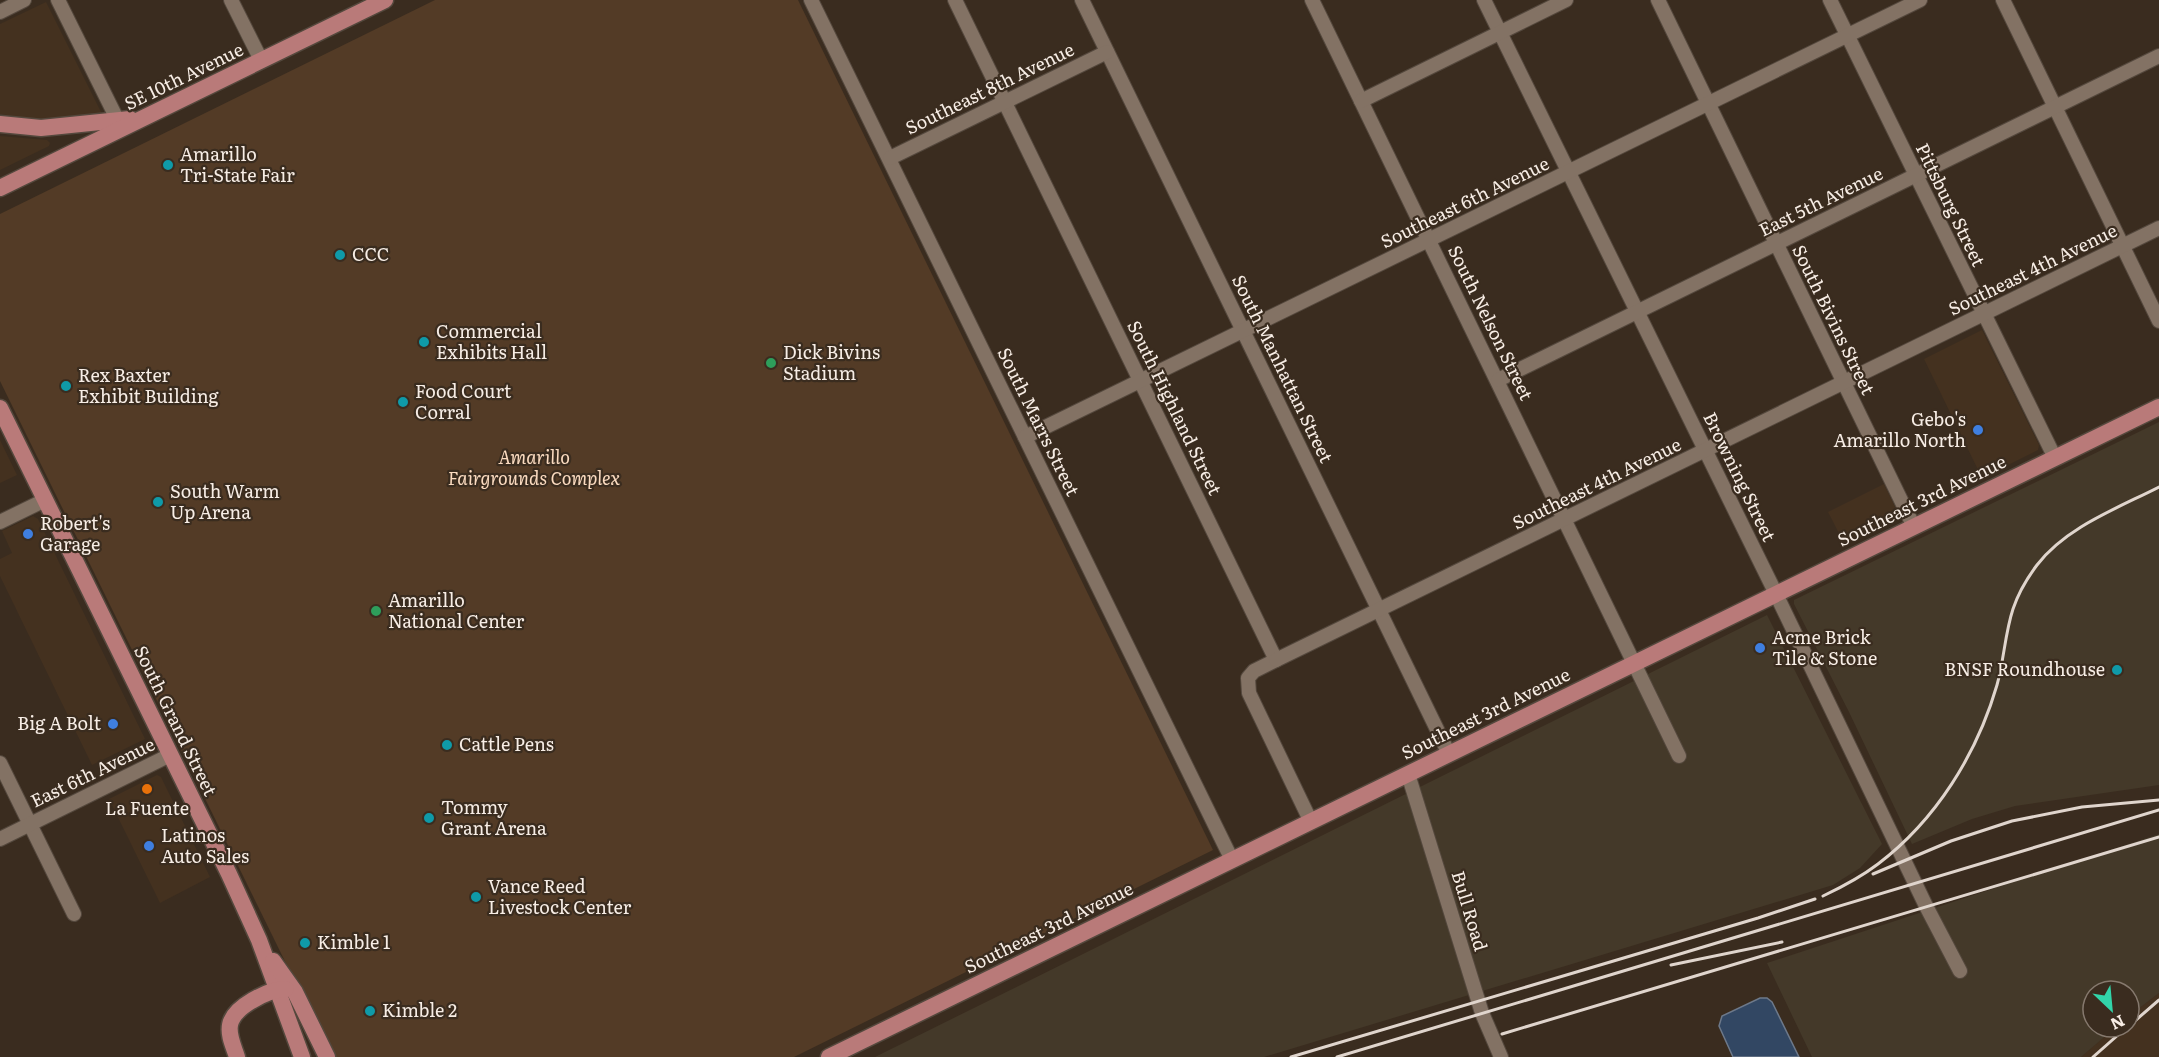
<svg xmlns="http://www.w3.org/2000/svg" width="2159" height="1057" viewBox="0 0 2159 1057" font-family="Literata,serif">
<style>
.built{fill:#44311f}
.industrial{fill:#443929}
.green{fill:#533b26}
.water{fill:#324763;stroke:#6d798a;stroke-width:1.5}
.lines{fill:none;stroke-linecap:round;stroke-linejoin:round}
.minor-casing{stroke:#54483d;stroke-width:16}
.major-casing{stroke:#54483d;stroke-width:19}
.minor{stroke:#837264;stroke-width:14}
.major{stroke:#b97a79;stroke-width:16}
.rail{stroke:#e0d5cd;stroke-width:3}
.culture-dot{fill:#0f9aa8;stroke:#3a2c1f;stroke-width:2}
.leisure-dot{fill:#2e9e5b;stroke:#3a2c1f;stroke-width:2}
.shop-dot{fill:#3f7fe0;stroke:#3a2c1f;stroke-width:2}
.food-dot{fill:#e8710a;stroke:#3a2c1f;stroke-width:2}
.labels{text-anchor:middle;stroke-width:4.5;stroke-linejoin:round;paint-order:stroke}
.street-label{font-size:18px;fill:#f7ede5;stroke:#3a2c1f}
.poi-label{font-size:18px;fill:#f7ede5;stroke:#3a2c1f;text-anchor:start}
.park-label{font-size:18px;font-style:italic;fill:#fbdbc0;stroke:#3a2c1f}
</style>
<rect width="100%" height="100%" fill="#3a2c1f"/>
<g class="built">
<polygon points="46,2 101,112 101,116 40,120 0,114 0,24"/>
<polygon points="0,136 47,140 50,143 49,146 0,170"/>
<polygon points="1982,330 2039,445 2038,450 1982,478 1924,359"/>
<polygon points="0,440 17,475 0,483"/>
<polygon points="1884,484 1899,515 1897,520 1845,545 1828,512"/>
<polygon points="33,516 38,519 145,739 92,765 0,576 0,559 12,553 2,531"/>
<polygon points="157,775 161,777 210,877 160,903 109,799"/>
<polygon points="2159,993 2159,1057 2081,1057 2116,1027 2129,1027 2129,1016"/>
</g>
<g class="industrial">
<polygon points="2159,422 2159,785 2015,806 1972,819 1912,844 1849,712 1794,604 1794,600"/>
<polygon points="1767,615 1882,844 1860,868 1833,885 1264,1057 875,1057"/>
<polygon points="2159,834 2159,993 2129,1016 2129,991 2093,991 2093,1027 2116,1027 2081,1057 1812,1057 1767,963"/>
</g>
<polygon class="green" points="435,0 798,0 1213,850 794,1057 332,1057 0,381 0,214"/>
<polygon class="water" points="1760,998 1767,998 1772,1002 1799,1057 1733,1057 1719,1026 1722,1016"/>
<g class="lines">
<g class="minor-casing">
<g id="minor">
<polyline points="58,0 121,127"/>
<polyline points="231,0 261,60"/>
<polyline points="811,0 1232,860"/>
<polyline points="955,0 1276,660 1254,671 1248,678 1249,693 1311,822"/>
<polyline points="1082,0 1449,754"/>
<polyline points="1312,0 1679,756"/>
<polyline points="1484,0 1776,594 1926,906 1960,971"/>
<polyline points="1658,0 1914,527"/>
<polyline points="1830,0 2055,458"/>
<polyline points="2003,0 2159,321"/>
<polyline points="0,12 24,0"/>
<polyline points="1361,101 1566,0"/>
<polyline points="890,158 1107,52"/>
<polyline points="1498,380 2159,56"/>
<polyline points="1025,437 1920,0"/>
<polyline points="0,522 45,500"/>
<polyline points="1276,660 2159,228"/>
<polyline points="0,763 74,914"/>
<polyline points="1408,774 1482,1013 1501,1057"/>
<polyline points="0,839 170,755"/>
</g>
</g>
<g class="major-casing">
<g id="major">
<polyline points="0,124 41,128 130,119"/>
<polyline points="0,188 385,0"/>
<polyline points="0,408 229,874 259,940 302,1057"/>
<polyline points="273,961 295,992 327,1057"/>
<path d="M 237,1057 C 234,1047 228,1036 230,1025 C 233,1007 269,989 286,989"/>
<polyline points="829,1057 2159,407"/>
</g>
</g>
<use href="#minor" class="minor"/>
<use href="#major" class="major"/>
<g class="rail">
<polyline points="1873,874 1951,841 2012,821 2082,807 2159,800"/>
<path d="M 1823,896 C 1842,887 1861,877 1878,864 C 1936,820 1977,754 1997,685 C 2004,660 2005,633 2013,609 C 2018,594 2028,577 2037,565 C 2066,527 2118,508 2159,487"/>
<polyline points="1671,965 1782,942"/>
<polyline points="2129,1026 2159,1000"/>
<polyline points="1502,1034 2159,837"/>
<polyline points="1291,1057 1758,918 1815,899"/>
<polyline points="1337,1057 2159,810"/>
<polyline points="2093,1057 2127,1027"/>
</g>
</g>
<g class="culture-dot">
<circle cx="168" cy="165" r="6"/>
<circle cx="340" cy="255" r="6"/>
<circle cx="424" cy="342" r="6"/>
<circle cx="66" cy="386" r="6"/>
<circle cx="403" cy="402" r="6"/>
<circle cx="158" cy="502" r="6"/>
<circle cx="2117" cy="670" r="6"/>
<circle cx="447" cy="745" r="6"/>
<circle cx="429" cy="818" r="6"/>
<circle cx="476" cy="897" r="6"/>
<circle cx="305" cy="943" r="6"/>
<circle cx="370" cy="1011" r="6"/>
</g>
<g class="leisure-dot">
<circle cx="771" cy="363" r="6"/>
<circle cx="376" cy="611" r="6"/>
</g>
<g class="shop-dot">
<circle cx="1978" cy="430" r="6"/>
<circle cx="28" cy="534" r="6"/>
<circle cx="1760" cy="648" r="6"/>
<circle cx="113" cy="724" r="6"/>
<circle cx="149" cy="846" r="6"/>
</g>
<circle class="food-dot" cx="147" cy="789" r="6"/>
<g class="labels">
<g class="street-label">
<text transform="translate(184 77) rotate(-26)" y="6">SE 10th Avenue</text>
<text transform="translate(990 89) rotate(-26)" y="6">Southeast 8th Avenue</text>
<text transform="translate(1821 202) rotate(-26)" y="6">East 5th Avenue</text>
<text transform="translate(1465 203) rotate(-26)" y="6">Southeast 6th Avenue</text>
<text transform="translate(1950 205) rotate(64)" y="6">Pittsburg Street</text>
<text transform="translate(2033 270) rotate(-26)" y="6">Southeast 4th Avenue</text>
<text transform="translate(1833 320) rotate(64)" y="6">South Bivins Street</text>
<text transform="translate(1490 323) rotate(64)" y="6">South Nelson Street</text>
<text transform="translate(1282 369) rotate(64)" y="6">South Manhattan Street</text>
<text transform="translate(1174 408) rotate(64)" y="6">South Highland Street</text>
<text transform="translate(1038 422) rotate(64)" y="6">South Marrs Street</text>
<text transform="translate(1739 477) rotate(64)" y="6">Browning Street</text>
<text transform="translate(1597 484) rotate(-26)" y="6">Southeast 4th Avenue</text>
<text transform="translate(1922 501) rotate(-26)" y="6">Southeast 3rd Avenue</text>
<text transform="translate(1486 714) rotate(-26)" y="6">Southeast 3rd Avenue</text>
<text transform="translate(175 721) rotate(64)" y="6">South Grand Street</text>
<text transform="translate(93 773) rotate(-26)" y="6">East 6th Avenue</text>
<text transform="translate(1469 911) rotate(73)" y="6">Bull Road</text>
<text transform="translate(1049 928) rotate(-26)" y="6">Southeast 3rd Avenue</text>
</g>
<g class="poi-label">
<text x="180" y="161">Amarillo<tspan x="180" dy="21">Tri-State Fair</tspan></text>
<text x="352" y="261">CCC</text>
<text x="436" y="338">Commercial<tspan x="436" dy="21">Exhibits Hall</tspan></text>
<text x="783" y="359">Dick Bivins<tspan x="783" dy="21">Stadium</tspan></text>
<text x="78" y="382">Rex Baxter<tspan x="78" dy="21">Exhibit Building</tspan></text>
<text x="415" y="398">Food Court<tspan x="415" dy="21">Corral</tspan></text>
<text x="1966" y="426" text-anchor="end">Gebo's<tspan x="1966" dy="21">Amarillo North</tspan></text>
<text x="170" y="498">South Warm<tspan x="170" dy="21">Up Arena</tspan></text>
<text x="40" y="530">Robert's<tspan x="40" dy="21">Garage</tspan></text>
<text x="388" y="607">Amarillo<tspan x="388" dy="21">National Center</tspan></text>
<text x="1772" y="644">Acme Brick<tspan x="1772" dy="21">Tile &amp; Stone</tspan></text>
<text x="2105" y="676" text-anchor="end">BNSF Roundhouse</text>
<text x="101" y="730" text-anchor="end">Big A Bolt</text>
<text x="459" y="751">Cattle Pens</text>
<text x="441" y="814">Tommy<tspan x="441" dy="21">Grant Arena</tspan></text>
<text x="147" y="815" text-anchor="middle">La Fuente</text>
<text x="161" y="842">Latinos<tspan x="161" dy="21">Auto Sales</tspan></text>
<text x="488" y="893">Vance Reed<tspan x="488" dy="21">Livestock Center</tspan></text>
<text x="317" y="949">Kimble 1</text>
<text x="382" y="1017">Kimble 2</text>
</g>
<g class="park-label">
<text x="534" y="464">Amarillo<tspan x="534" dy="21">Fairgrounds Complex</tspan></text>
</g>
</g>
<g transform="translate(2111 1009) rotate(154)"><circle r="28" fill="#3a2c1f" stroke="#86796e" stroke-width="1.5"/>
<path d="M0-4.5L10 22L0 15L-10 22Z" fill="#32d4a9"/>
<text y="-9" font-size="16" font-weight="bold" text-anchor="middle" fill="#f7ede5">N</text>
</g>
</svg>
